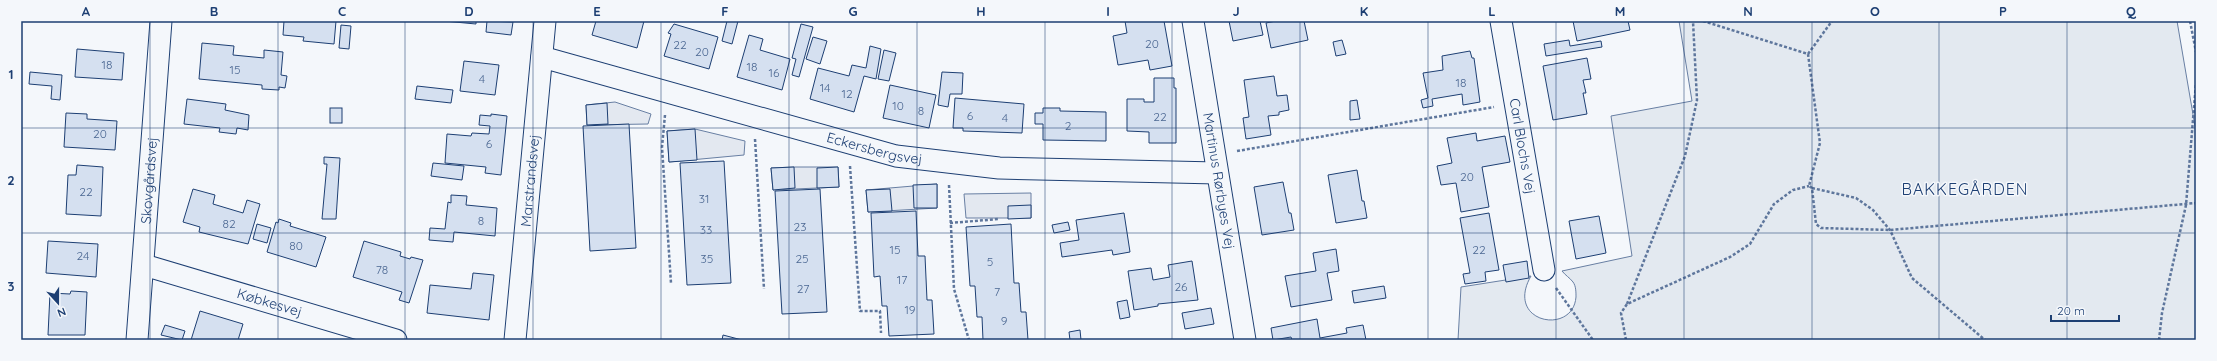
<svg xmlns="http://www.w3.org/2000/svg" width="2217" height="361" viewBox="0 0 2217 361" font-family="Quicksand,sans-serif">
<style>
.green{fill:#e3e9f0;stroke:#687fa3}
.parking{fill:#e3e8f0;stroke:#687fa3}
.building{fill:#d5e0f0;stroke:#1d3f73}
.lines{fill:none;stroke-linecap:round;stroke-linejoin:round}
.minor-casing{stroke:#1d3f73;stroke-width:23}
.path{stroke:#5e769c;stroke-width:2.5;stroke-dasharray:3 2;stroke-linecap:butt}
.minor{stroke:#f4f7fb;stroke-width:21}
.grid{fill:none;stroke:#1d3f73;stroke-width:1;stroke-opacity:0.55}
.labels{text-anchor:middle;stroke-width:3;stroke-linejoin:round;paint-order:stroke}
.number-label{font-size:12px;fill:#4b6792}
.street-label{font-size:14px;fill:#1d3f73;stroke:#f4f7fb}
.quarter-label{font-size:16px;letter-spacing:1px;fill:#1d3f73;stroke:#f4f7fb}
.neatline{fill:none;stroke:#1d3f73;stroke-width:1.5}
.grid-label{font-size:13px;text-anchor:middle;font-weight:bold;fill:#1d3f73}
</style>
<rect width="100%" height="100%" fill="#f4f7fb"/>
<path class="green" d="M 1679,21 L 2177,21 L 2196,132 L 2196,340 L 1458,340 L 1461,287 L 1531,276 C 1504,323 1573,336 1576,297 C 1576,292 1576,286 1573,282 C 1570,278 1565,275 1562,271 L 1632,256 L 1611,116 L 1692,101 Z"/>
<g class="parking">
<polygon points="615,102 651,114 648,124 587,125 586,105"/>
<polygon points="695,129 745,141 744,155 669,162 667,131"/>
<polygon points="794,167 838,167 839,187 773,190 771,168"/>
<polygon points="937,184 937,208 868,212 866,190"/>
<polygon points="1031,193 1031,218 966,218 964,194"/>
</g>
<g class="building">
<polygon points="284,21 336,21 334,44 303,41 304,37 283,35"/>
<polygon points="444,21 476,21 476,24"/>
<polygon points="487,21 513,22 511,35 486,32"/>
<polygon points="596,21 644,21 637,48 592,35"/>
<polygon points="727,21 738,21 732,44 722,41"/>
<polygon points="1125,21 1164,21 1172,66 1150,70 1148,60 1118,65 1113,36 1127,33"/>
<polygon points="1229,21 1260,21 1263,35 1233,41"/>
<polygon points="1276,21 1304,21 1308,40 1271,48 1266,23"/>
<polygon points="1573,21 1628,21 1630,30 1577,41"/>
<polygon points="674,24 718,37 709,69 664,56 671,34 668,33"/>
<polygon points="801,24 813,27 799,77 792,75 796,59 792,58"/>
<polygon points="341,25 351,26 349,49 339,48"/>
<polygon points="749,35 763,39 760,50 790,59 782,90 737,77"/>
<polygon points="813,37 827,41 820,64 806,59"/>
<polygon points="1342,40 1346,54 1336,56 1333,42"/>
<polygon points="1569,40 1570,46 1601,41 1602,47 1546,56 1544,44"/>
<polygon points="202,43 234,46 233,55 264,58 264,50 283,52 281,75 287,76 285,88 279,87 279,90 262,89 262,85 199,79"/>
<polygon points="870,46 881,49 876,79 864,76 854,112 810,99 818,68 849,76 852,65 866,68"/>
<polygon points="77,49 124,53 122,80 75,77"/>
<polygon points="884,50 896,53 889,81 878,79"/>
<polygon points="1470,51 1472,58 1474,58 1480,102 1463,105 1462,94 1432,99 1433,106 1423,108 1421,100 1428,98 1423,73 1443,70 1442,56"/>
<polygon points="1587,58 1591,79 1583,80 1586,93 1583,93 1587,114 1553,120 1543,66"/>
<polygon points="464,61 499,65 495,95 460,91"/>
<polygon points="30,72 62,75 60,100 51,99 52,86 29,84"/>
<polygon points="942,72 963,73 962,94 950,94 948,107 938,105"/>
<polygon points="1274,76 1277,96 1287,95 1289,110 1279,112 1279,115 1268,116 1271,135 1246,139 1243,118 1249,117 1244,80"/>
<polygon points="1154,78 1174,78 1174,88 1176,88 1176,143 1149,143 1149,132 1127,131 1127,99 1144,99 1144,102 1154,102"/>
<polygon points="890,85 936,95 929,128 883,118"/>
<polygon points="417,86 453,90 451,103 415,99"/>
<polygon points="955,98 1024,104 1022,133 963,131 963,128 953,128"/>
<polygon points="187,99 226,104 225,110 249,115 248,130 237,128 236,134 219,132 220,128 184,124"/>
<polygon points="1357,100 1360,119 1350,120 1350,101"/>
<polygon points="607,103 608,124 587,125 586,105"/>
<rect x="330" y="108" width="12" height="15"/>
<polygon points="1043,108 1060,108 1060,111 1106,112 1106,141 1043,140 1043,124 1035,124 1035,113 1043,113"/>
<polygon points="66,113 87,114 87,119 117,121 115,150 64,147"/>
<polygon points="491,114 507,116 501,175 485,173 486,167 445,163 447,134 471,136 472,133 489,134 490,126 479,125 480,115 491,116"/>
<polygon points="629,124 636,248 590,251 583,126"/>
<polygon points="695,129 697,160 669,162 667,131"/>
<polygon points="1476,133 1477,141 1505,136 1510,162 1482,167 1489,207 1461,212 1456,183 1441,185 1437,166 1452,163 1447,138"/>
<polygon points="324,157 340,158 336,219 322,219 327,164 324,164"/>
<polygon points="724,161 731,283 687,285 680,163"/>
<polygon points="433,163 464,166 462,180 431,176"/>
<polygon points="77,165 103,167 101,216 66,214 68,175 76,175"/>
<polygon points="794,167 795,188 773,190 771,168"/>
<polygon points="838,167 839,187 817,188 817,168"/>
<polygon points="1357,170 1362,201 1364,201 1367,218 1336,223 1328,175"/>
<polygon points="1283,182 1289,213 1291,213 1294,230 1262,235 1254,187"/>
<polygon points="937,184 937,208 914,208 913,185"/>
<polygon points="193,189 215,195 213,204 243,213 247,200 260,204 248,244 199,232 200,227 183,222"/>
<polygon points="820,189 827,312 782,314 775,191"/>
<polygon points="890,189 892,211 868,212 866,190"/>
<polygon points="451,195 467,196 466,205 497,208 495,236 454,232 453,242 429,240 430,228 445,229 448,202 451,203"/>
<polygon points="1031,205 1031,218 1008,219 1008,206"/>
<polygon points="916,211 918,256 925,256 927,300 932,300 934,334 889,336 887,306 882,306 880,276 874,277 871,213"/>
<polygon points="1124,213 1130,252 1113,255 1112,250 1062,257 1060,243 1079,240 1076,220"/>
<polygon points="1489,213 1499,270 1485,272 1486,281 1465,284 1463,274 1470,273 1460,218"/>
<polygon points="1599,216 1606,253 1576,259 1569,221"/>
<polygon points="279,219 291,223 290,226 326,237 316,267 267,252 276,222 278,223"/>
<polygon points="1068,222 1070,230 1054,233 1052,225"/>
<polygon points="257,224 271,228 267,243 253,239"/>
<polygon points="1011,224 1014,283 1019,283 1021,312 1026,312 1028,340 983,340 982,317 977,317 975,286 970,286 966,227"/>
<polygon points="48,241 98,244 96,277 46,273"/>
<polygon points="364,241 401,252 400,256 410,259 411,257 423,260 409,303 399,300 402,292 353,277"/>
<polygon points="1336,249 1339,271 1327,273 1332,300 1291,307 1285,276 1316,271 1313,253"/>
<polygon points="1192,261 1198,300 1158,304 1158,306 1134,310 1128,271 1151,268 1153,280 1170,277 1168,265"/>
<polygon points="1527,261 1529,278 1506,282 1503,265"/>
<polygon points="473,273 494,275 489,320 427,313 430,285 471,289"/>
<polygon points="1384,286 1386,298 1354,303 1352,291"/>
<polygon points="71,291 87,292 85,335 48,335 50,293 70,294"/>
<polygon points="1127,300 1130,317 1120,319 1117,302"/>
<polygon points="1211,308 1214,324 1185,329 1182,313"/>
<polygon points="200,311 243,324 238,340 191,340"/>
<polygon points="1317,319 1320,338 1347,333 1346,328 1363,325 1366,340 1292,340 1291,337 1273,340 1271,328"/>
<polygon points="165,325 185,331 182,340 161,335"/>
<polygon points="1080,330 1081,340 1070,340 1069,332"/>
<polygon points="723,335 742,340 722,340"/>
</g>
<g class="lines">
<g class="minor-casing">
<g id="minor">
<path id="s1" d="M 1193,21 L 1245,340"/>
<path id="s2" d="M 1501,21 L 1544,270"/>
<path id="s3" d="M 542,57 L 896,156 L 999,168 L 1217,173"/>
<path id="s4" d="M 144,265 L 396,340"/>
<path id="s5" d="M 137,340 L 161,21"/>
<path id="s6" d="M 515,340 L 545,21"/>
</g>
</g>
<g class="path">
<polyline points="1703,21 1808,54 1820,143 1809,186 1812,188 1816,224 1821,228 1890,230 2196,203"/>
<polyline points="2190,21 2196,52"/>
<polyline points="1808,54 1832,21"/>
<polyline points="665,115 662,147 671,283"/>
<polyline points="755,139 764,289"/>
<polyline points="1237,151 1494,107"/>
<polyline points="850,166 860,311 880,311 881,333"/>
<polyline points="949,185 954,289 969,340"/>
<polyline points="1812,188 1856,198 1873,210 1890,230 1912,278 1985,340"/>
<polyline points="950,223 999,219"/>
<polyline points="1556,288 1593,340"/>
<polyline points="1627,304 1685,156 1697,100 1693,21"/>
<polyline points="1626,340 1621,313 1627,304 1730,257 1750,244 1774,204 1793,190 1809,186"/>
<polyline points="2159,340 2162,313 2186,205 2196,83"/>
</g>
<use href="#minor" class="minor"/>
</g>
<path class="grid" d="M 150,21 L 150,340M 278,21 L 278,340M 405,21 L 405,340M 533,21 L 533,340M 661,21 L 661,340M 789,21 L 789,340M 917,21 L 917,340M 1045,21 L 1045,340M 1172,21 L 1172,340M 1300,21 L 1300,340M 1428,21 L 1428,340M 1556,21 L 1556,340M 1684,21 L 1684,340M 1812,21 L 1812,340M 1939,21 L 1939,340M 2067,21 L 2067,340M 21,128 L 2196,128M 21,233 L 2196,233"/>
<g class="labels">
<g class="number-label">
<text x="1152" y="48">20</text>
<text x="680" y="49">22</text>
<text x="702" y="56">20</text>
<text x="107" y="69">18</text>
<text x="752" y="71">18</text>
<text x="235" y="74">15</text>
<text x="774" y="77">16</text>
<text x="482" y="83">4</text>
<text x="1461" y="87">18</text>
<text x="825" y="92">14</text>
<text x="847" y="98">12</text>
<text x="898" y="110">10</text>
<text x="921" y="115">8</text>
<text x="970" y="120">6</text>
<text x="1160" y="121">22</text>
<text x="1005" y="122">4</text>
<text x="1068" y="130">2</text>
<text x="100" y="138">20</text>
<text x="489" y="148">6</text>
<text x="1467" y="181">20</text>
<text x="86" y="196">22</text>
<text x="704" y="203">31</text>
<text x="481" y="225">8</text>
<text x="229" y="228">82</text>
<text x="800" y="231">23</text>
<text x="706" y="234">33</text>
<text x="296" y="250">80</text>
<text x="895" y="254">15</text>
<text x="1479" y="254">22</text>
<text x="83" y="260">24</text>
<text x="707" y="263">35</text>
<text x="802" y="263">25</text>
<text x="990" y="266">5</text>
<text x="382" y="274">78</text>
<text x="902" y="284">17</text>
<text x="1181" y="291">26</text>
<text x="803" y="293">27</text>
<text x="997" y="296">7</text>
<text x="910" y="314">19</text>
<text x="1004" y="325">9</text>
</g>
<g class="street-label">
<text dy="5" stroke="none"><textPath href="#s2" startOffset="127">Carl Blochs Vej</textPath></text>
<text dy="5" stroke="none"><textPath href="#s3" startOffset="345">Eckersbergsvej</textPath></text>
<text dy="5" stroke="none"><textPath href="#s5" startOffset="160">Skovgårdsvej</textPath></text>
<text dy="5" stroke="none"><textPath href="#s6" startOffset="160">Marstrandsvej</textPath></text>
<text dy="5" stroke="none"><textPath href="#s1" startOffset="162">Martinus Rørbyes Vej</textPath></text>
<text dy="5" stroke="none"><textPath href="#s4" startOffset="131">Købkesvej</textPath></text>
</g>
<g class="quarter-label">
<text x="1965" y="195">BAKKEGÅRDEN</text>
</g>
</g>
<rect width="2217" height="361" fill="none" stroke="#f4f7fb" stroke-width="44"/>
<g transform="translate(58 303) rotate(159)" stroke="#f4f7fb" stroke-width="3" paint-order="stroke">
<path d="M0-3L7 15L0 10L-7 15Z" fill="#1d3f73"/>
<text y="-6" font-size="11" font-weight="bold" text-anchor="middle" fill="#1d3f73">N</text>
</g>
<path d="M2051 315v6h68v-6" fill="none" stroke="#1d3f73" stroke-width="2"/>
<text x="2057" y="315" font-size="12" fill="#1d3f73" stroke="#f4f7fb" stroke-width="3" paint-order="stroke">20 m</text>
<rect x="22" y="22" width="2173" height="317" class="neatline"/>
<g class="grid-label">
<text x="86" y="16">A</text>
<text x="214" y="16">B</text>
<text x="342" y="16">C</text>
<text x="469" y="16">D</text>
<text x="597" y="16">E</text>
<text x="725" y="16">F</text>
<text x="853" y="16">G</text>
<text x="981" y="16">H</text>
<text x="1108" y="16">I</text>
<text x="1236" y="16">J</text>
<text x="1364" y="16">K</text>
<text x="1492" y="16">L</text>
<text x="1620" y="16">M</text>
<text x="1748" y="16">N</text>
<text x="1875" y="16">O</text>
<text x="2003" y="16">P</text>
<text x="2131" y="16">Q</text>
<text x="11" y="79">1</text>
<text x="11" y="185">2</text>
<text x="11" y="291">3</text>
</g>
</svg>
